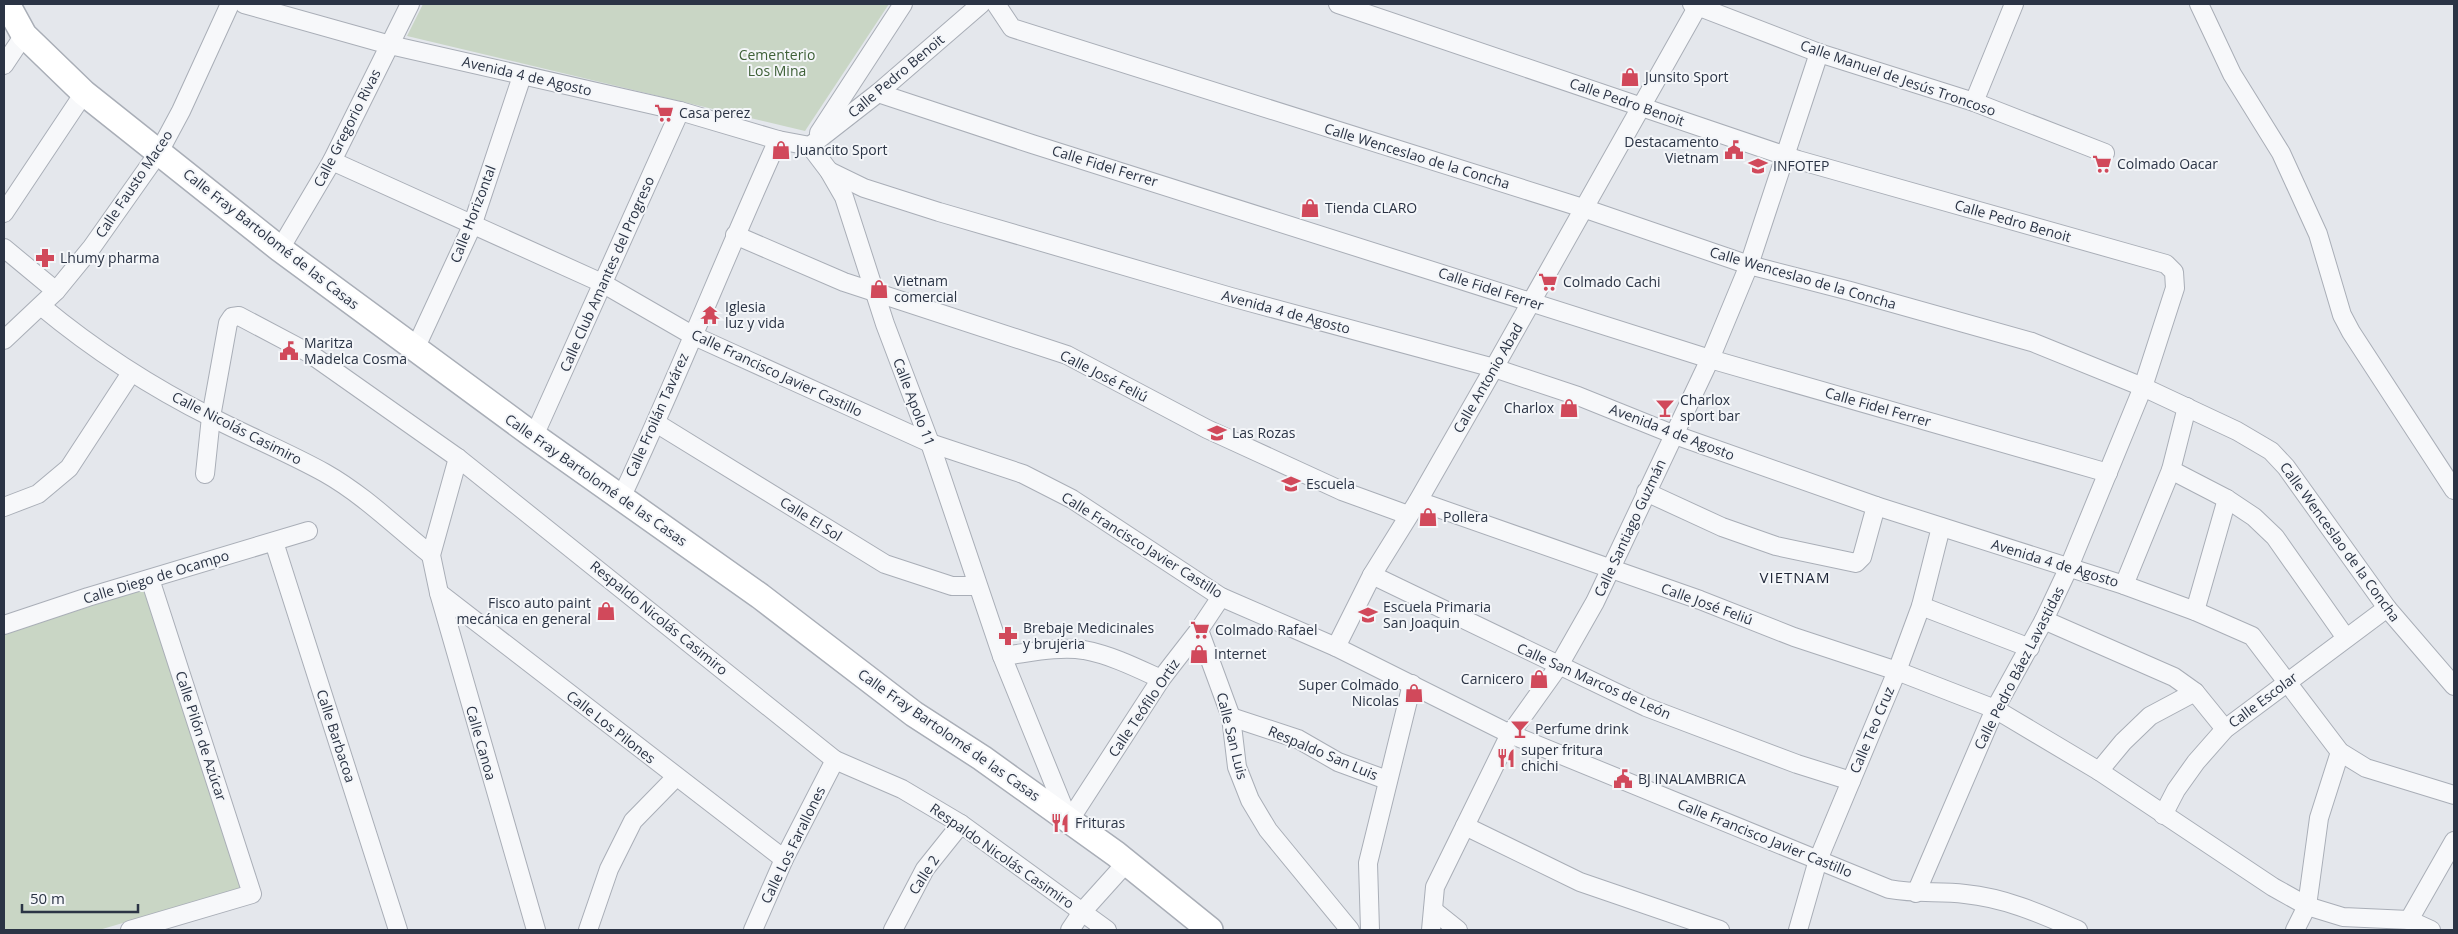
<svg xmlns="http://www.w3.org/2000/svg" width="2458" height="934" viewBox="0 0 2458 934" font-family="'Open Sans',sans-serif">
<style>
.green{fill:#c9d6c5}
.lines{fill:none;stroke-linecap:round;stroke-linejoin:round}
.minor-casing{stroke:#a9aeb7;stroke-width:20}
.secondary-casing{stroke:#a9aeb7;stroke-width:28}
.minor{stroke:#f7f8fa;stroke-width:18}
.secondary{stroke:#fff;stroke-width:25}
.labels{text-anchor:middle;stroke-width:4;stroke-linejoin:round;paint-order:stroke}
.park-label{font-size:14px;fill:#3f6138;stroke:#f4f6f9}
.street-label{font-size:14px;fill:#2b3445;stroke:#f4f6f9}
.poi-label{font-size:14px;fill:#2b3445;stroke:#f4f6f9;text-anchor:start}
.neighbourhood-label{font-size:15px;letter-spacing:1px;fill:#1d2536;stroke:#f4f6f9}
</style>
<rect width="100%" height="100%" fill="#e4e7ec"/>
<g class="green">
<polygon points="423,4 889,4 805,131 407,36"/>
<polygon points="148,588 242,888 99,930 4,930 4,634"/>
</g>
<g class="lines">
<g class="minor-casing">
<g id="minor">
<polyline points="244,4 390,45 680,111 778,140 810,146"/>
<polyline points="996,4 1012,28 1583,208 1749,265 1850,291 2032,342 2143,387 2237,431 2271,451 2286,467 2387,608 2454,686"/>
<polyline points="1338,4 1798,160 2166,264 2174,272 2175,288 2143,387 2069,567 2044,620 1995,709 1916,893"/>
<polyline points="1692,4 1819,53 1974,102 2105,153"/>
<polyline points="2199,4 2232,74 2281,153 2318,234 2342,315 2351,332 2454,490"/>
<polyline points="4,65 24,35"/>
<polyline points="878,93 1032,144 1710,359 2108,473"/>
<polyline points="1974,102 2014,4"/>
<polyline points="819,133 903,4"/>
<polyline points="810,146 829,171 844,197 885,324 930,443 1002,656 1069,821"/>
<polyline points="810,146 878,93 981,4"/>
<path d="M 332,161 L 602,283 L 692,335 L 930,443 L 1023,474 L 1072,499 L 1221,597 L 1336,647 L 1510,734 L 1889,889 C 1916,894 1939,891 1965,894 C 2006,898 2041,914 2078,930"/>
<polyline points="829,171 864,188 939,212 1231,297 1494,368 1578,396 1675,435 1876,506 2124,585 2195,611 2252,636 2340,752 2366,768 2454,795"/>
<polyline points="4,213 84,93"/>
<polyline points="735,235 844,282 1067,355 1207,429 1342,491 1408,515"/>
<polyline points="4,248 56,291"/>
<polyline points="280,249 332,161 410,4"/>
<path d="M 41,306 C 94,350 151,387 213,418 C 250,437 289,453 325,473 C 364,495 397,528 431,555"/>
<polyline points="4,340 56,291 92,247 159,152 181,111 230,4"/>
<polyline points="415,349 472,226 522,76"/>
<polyline points="656,423 885,564 952,586 977,586"/>
<polyline points="534,436 680,111"/>
<polyline points="458,458 431,555 439,593 536,930"/>
<polyline points="2171,470 2227,499 2254,517 2275,537 2346,638"/>
<polyline points="205,474 211,417 228,323 232,317 239,316 309,353 458,458 835,760 902,789 961,824 1107,930"/>
<polyline points="1646,492 1722,527 1776,546 1856,563 1862,557 1876,506"/>
<path d="M 621,498 C 677,380 724,259 778,140"/>
<polyline points="1418,501 1700,600 1794,637 1897,671 1995,709 2099,771 2273,887 2307,906 2343,917 2409,920 2431,930"/>
<polyline points="4,507 38,494 69,468 131,373"/>
<polyline points="274,542 398,930"/>
<polyline points="1372,575 1646,707 1797,764 1851,781"/>
<polyline points="2124,585 2171,470 2187,407"/>
<polyline points="439,593 784,859"/>
<polyline points="1921,606 2030,648"/>
<polyline points="2195,611 2227,499"/>
<polyline points="2044,620 2174,677 2195,692 2225,729"/>
<polyline points="4,625 88,597 308,531"/>
<polyline points="1199,630 1231,717 1237,767 1250,800 1268,830 1350,930"/>
<polyline points="1336,647 1372,575 1418,501 1494,368 1699,4"/>
<path d="M 1002,656 C 1028,653 1058,646 1084,650 C 1111,655 1137,668 1161,679"/>
<polyline points="1231,717 1298,739 1338,762 1387,780"/>
<polyline points="2099,771 2123,742 2150,716 2195,692"/>
<polyline points="2163,815 2176,790 2196,762 2225,729 2387,608"/>
<polyline points="1069,821 1161,679 1199,630 1221,597"/>
<polyline points="1465,826 1580,882 1720,930"/>
<polyline points="1433,910 1458,930"/>
<polyline points="2409,920 2454,841"/>
<polyline points="130,930 252,894 150,579"/>
<polyline points="588,930 609,869 633,821 676,777"/>
<polyline points="753,930 784,859 835,760"/>
<polyline points="893,930 925,869 961,824"/>
<polyline points="1070,930 1082,912 1127,862"/>
<polyline points="1370,930 1368,863 1412,684"/>
<polyline points="1431,930 1435,887 1465,826 1510,734 1558,667 1595,602 1710,359 1749,265 1819,53"/>
<polyline points="1798,930 1818,860 1897,671 1921,606 1941,527"/>
<polyline points="2295,930 2307,906 2319,818 2340,752"/>
</g>
</g>
<g class="secondary-casing">
<polyline id="secondary" points="7,4 24,35 84,93 280,249 534,436 760,596 914,714 982,758 1116,854 1210,930"/>
</g>
<use href="#minor" class="minor"/>
<use href="#secondary" class="secondary"/>
</g>
<defs>
<g id="shop-bare" transform="scale(1.5)"><path d="M-5-2.5h2.3a2.7 3.5 0 0 1 5.4 0H5L5.5 6h-11ZM-1.5-2.5h3a1.5 2.3 0 0 0-3 0Z" fill="#d1495b" stroke="#f4f6f9" stroke-width="2.5" paint-order="stroke"/></g>
<g id="supermarket-bare" transform="scale(1.5)"><path d="M-6-5.5h2.5l.6 2H6L4.5 2H-2.5L-4.4-4H-6ZM-1.5 3.2a1.3 1.3 0 1 0 .1 0ZM3 3.2a1.3 1.3 0 1 0 .1 0Z" fill="#d1495b" stroke="#f4f6f9" stroke-width="2.5" paint-order="stroke"/></g>
<g id="civic-bare" transform="scale(1.5)"><path d="M-.6-6.5H3V-4.5H.6V-3L4-1V1h2V6H-6V1h2V-1L-.6-3ZM-1.2 2.5V6h2.4V2.5Z" fill="#d1495b" stroke="#f4f6f9" stroke-width="2.5" paint-order="stroke"/></g>
<g id="school-bare" transform="scale(1.5)"><path d="M0-5L7-2L0 1L-7-2ZM-4 1L0 2.5L4 1V4Q0 6-4 4Z" fill="#d1495b" stroke="#f4f6f9" stroke-width="2.5" paint-order="stroke"/></g>
<g id="pharmacy-bare" transform="scale(1.5)"><path d="M-2-6h4v4h4v4h-4v4h-4v-4h-4v-4h4Z" fill="#d1495b" stroke="#f4f6f9" stroke-width="2.5" paint-order="stroke"/></g>
<g id="temple-bare" transform="scale(1.5)"><path d="M0-6L5-2H3V0L6.5 2.5H4V6H1.5V3h-3V6H-4V2.5H-6.5L-3 0V-2H-5Z" fill="#d1495b" stroke="#f4f6f9" stroke-width="2.5" paint-order="stroke"/></g>
<g id="bar-bare" transform="scale(1.5)"><path d="M-6-5H6L.8 .8V4.5H3.5V6h-7V4.5H-.8V.8Z" fill="#d1495b" stroke="#f4f6f9" stroke-width="2.5" paint-order="stroke"/></g>
<g id="restaurant-bare" transform="scale(1.5)"><path d="M-5-6h1v4h1v-4h1v4h1v-4h1v5L-1.5 .5V6h-2V.5L-5-1ZM5-6V6H3V1.5H1.5Q1.5-4 5-6Z" fill="#d1495b" stroke="#f4f6f9" stroke-width="2.5" paint-order="stroke"/></g>
</defs>
<g fill-rule="evenodd">
<use href="#shop-bare" x="1630" y="77"/>
<use href="#supermarket-bare" x="664" y="113"/>
<use href="#shop-bare" x="781" y="150"/>
<use href="#civic-bare" x="1734" y="150"/>
<use href="#supermarket-bare" x="2102" y="164"/>
<use href="#school-bare" x="1758" y="166"/>
<use href="#shop-bare" x="1310" y="208"/>
<use href="#pharmacy-bare" x="45" y="258"/>
<use href="#supermarket-bare" x="1548" y="282"/>
<use href="#shop-bare" x="879" y="289"/>
<use href="#temple-bare" x="710" y="315"/>
<use href="#civic-bare" x="289" y="351"/>
<use href="#shop-bare" x="1569" y="408"/>
<use href="#bar-bare" x="1665" y="408"/>
<use href="#school-bare" x="1217" y="433"/>
<use href="#school-bare" x="1291" y="484"/>
<use href="#shop-bare" x="1428" y="517"/>
<use href="#shop-bare" x="606" y="611"/>
<use href="#school-bare" x="1368" y="615"/>
<use href="#supermarket-bare" x="1200" y="630"/>
<use href="#pharmacy-bare" x="1008" y="636"/>
<use href="#shop-bare" x="1199" y="654"/>
<use href="#shop-bare" x="1539" y="679"/>
<use href="#shop-bare" x="1414" y="693"/>
<use href="#bar-bare" x="1520" y="729"/>
<use href="#restaurant-bare" x="1506" y="758"/>
<use href="#civic-bare" x="1623" y="779"/>
<use href="#restaurant-bare" x="1060" y="823"/>
</g>
<g class="labels">
<g class="park-label">
<text x="777" y="60">Cementerio<tspan x="777" dy="16">Los Mina</tspan></text>
</g>
<g class="street-label">
<text transform="translate(527 76) rotate(13)" y="5">Avenida 4 de Agosto</text>
<text transform="translate(896 76) rotate(-40)" y="5">Calle Pedro Benoit</text>
<text transform="translate(1898 78) rotate(19)" y="5">Calle Manuel de Jesús Troncoso</text>
<text transform="translate(1627 102) rotate(19)" y="5">Calle Pedro Benoit</text>
<text transform="translate(347 128) rotate(-63)" y="5">Calle Gregorio Rivas</text>
<text transform="translate(1417 156) rotate(17)" y="5">Calle Wenceslao de la Concha</text>
<text transform="translate(1105 166) rotate(17)" y="5">Calle Fidel Ferrer</text>
<text transform="translate(134 184) rotate(-56)" y="5">Calle Fausto Maceo</text>
<text transform="translate(473 214) rotate(-69)" y="5">Calle Horizontal</text>
<text transform="translate(2013 221) rotate(16)" y="5">Calle Pedro Benoit</text>
<text transform="translate(271 239) rotate(38)" y="5">Calle Fray Bartolomé de las Casas</text>
<text transform="translate(607 274) rotate(-66)" y="5">Calle Club Amantes del Progreso</text>
<text transform="translate(1803 278) rotate(16)" y="5">Calle Wenceslao de la Concha</text>
<text transform="translate(1491 289) rotate(18)" y="5">Calle Fidel Ferrer</text>
<text transform="translate(1286 312) rotate(15)" y="5">Avenida 4 de Agosto</text>
<text transform="translate(777 373) rotate(25)" y="5">Calle Francisco Javier Castillo</text>
<text transform="translate(1104 376) rotate(27)" y="5">Calle José Feliú</text>
<text transform="translate(1488 378) rotate(-60)" y="5">Calle Antonio Abad</text>
<text transform="translate(914 402) rotate(69)" y="5">Calle Apolo 11</text>
<text transform="translate(1878 407) rotate(16)" y="5">Calle Fidel Ferrer</text>
<text transform="translate(657 415) rotate(-66)" y="5">Calle Froilán Tavárez</text>
<text transform="translate(237 428) rotate(27)" y="5">Calle Nicolás Casimiro</text>
<text transform="translate(1672 432) rotate(21)" y="5">Avenida 4 de Agosto</text>
<text transform="translate(596 480) rotate(35)" y="5">Calle Fray Bartolomé de las Casas</text>
<text transform="translate(811 519) rotate(32)" y="5">Calle El Sol</text>
<text transform="translate(1630 528) rotate(-65)" y="5">Calle Santiago Guzmán</text>
<text transform="translate(2340 542) rotate(54)" y="5">Calle Wenceslao de la Concha</text>
<text transform="translate(1142 545) rotate(32)" y="5">Calle Francisco Javier Castillo</text>
<text transform="translate(2055 563) rotate(17)" y="5">Avenida 4 de Agosto</text>
<text transform="translate(156 577) rotate(-17)" y="5">Calle Diego de Ocampo</text>
<text transform="translate(1707 604) rotate(20)" y="5">Calle José Feliú</text>
<text transform="translate(659 618) rotate(39)" y="5">Respaldo Nicolás Casimiro</text>
<text transform="translate(2019 668) rotate(-63)" y="5">Calle Pedro Báez Lavastidas</text>
<text transform="translate(1594 681) rotate(24)" y="5">Calle San Marcos de León</text>
<text transform="translate(2263 700) rotate(-37)" y="5">Calle Escolar</text>
<text transform="translate(1144 708) rotate(-56)" y="5">Calle Teófilo Ortiz</text>
<text transform="translate(611 727) rotate(38)" y="5">Calle Los Pilones</text>
<text transform="translate(1872 730) rotate(-67)" y="5">Calle Teo Cruz</text>
<text transform="translate(949 735) rotate(35)" y="5">Calle Fray Bartolomé de las Casas</text>
<text transform="translate(201 736) rotate(72)" y="5">Calle Pilón de Azúcar</text>
<text transform="translate(336 736) rotate(72)" y="5">Calle Barbacoa</text>
<text transform="translate(1232 736) rotate(76)" y="5">Calle San Luis</text>
<text transform="translate(481 743) rotate(74)" y="5">Calle Canoa</text>
<text transform="translate(1323 753) rotate(23)" y="5">Respaldo San Luis</text>
<text transform="translate(1765 838) rotate(22)" y="5">Calle Francisco Javier Castillo</text>
<text transform="translate(793 845) rotate(-64)" y="5">Calle Los Farallones</text>
<text transform="translate(1002 856) rotate(35)" y="5">Respaldo Nicolás Casimiro</text>
<text transform="translate(924 875) rotate(-57)" y="5">Calle 2</text>
</g>
<g class="poi-label">
<text x="1645" y="82">Junsito Sport</text>
<text x="679" y="118">Casa perez</text>
<text x="1719" y="147" text-anchor="end">Destacamento<tspan x="1719" dy="16">Vietnam</tspan></text>
<text x="796" y="155">Juancito Sport</text>
<text x="2117" y="169">Colmado Oacar</text>
<text x="1773" y="171">INFOTEP</text>
<text x="1325" y="213">Tienda CLARO</text>
<text x="60" y="263">Lhumy pharma</text>
<text x="894" y="286">Vietnam<tspan x="894" dy="16">comercial</tspan></text>
<text x="1563" y="287">Colmado Cachi</text>
<text x="725" y="312">Iglesia<tspan x="725" dy="16">luz y vida</tspan></text>
<text x="304" y="348">Maritza<tspan x="304" dy="16">Madelca Cosma</tspan></text>
<text x="1680" y="405">Charlox<tspan x="1680" dy="16">sport bar</tspan></text>
<text x="1554" y="413" text-anchor="end">Charlox</text>
<text x="1232" y="438">Las Rozas</text>
<text x="1306" y="489">Escuela</text>
<text x="1443" y="522">Pollera</text>
<text x="591" y="608" text-anchor="end">Fisco auto paint<tspan x="591" dy="16">mecánica en general</tspan></text>
<text x="1383" y="612">Escuela Primaria<tspan x="1383" dy="16">San Joaquin</tspan></text>
<text x="1023" y="633">Brebaje Medicinales<tspan x="1023" dy="16">y brujeria</tspan></text>
<text x="1215" y="635">Colmado Rafael</text>
<text x="1214" y="659">Internet</text>
<text x="1524" y="684" text-anchor="end">Carnicero</text>
<text x="1399" y="690" text-anchor="end">Super Colmado<tspan x="1399" dy="16">Nicolas</tspan></text>
<text x="1535" y="734">Perfume drink</text>
<text x="1521" y="755">super fritura<tspan x="1521" dy="16">chichi</tspan></text>
<text x="1638" y="784">BJ INALAMBRICA</text>
<text x="1075" y="828">Frituras</text>
</g>
<g class="neighbourhood-label">
<text x="1795" y="583">VIETNAM</text>
</g>
</g>
<rect width="2458" height="934" fill="none" stroke="#2b3445" stroke-width="10"/>
<path d="M22 904v8h116v-8" fill="none" stroke="#2b3445" stroke-width="2.5"/>
<text x="30" y="904" font-size="15" fill="#2b3445" stroke="#f4f6f9" stroke-width="4" paint-order="stroke">50 m</text>
</svg>
